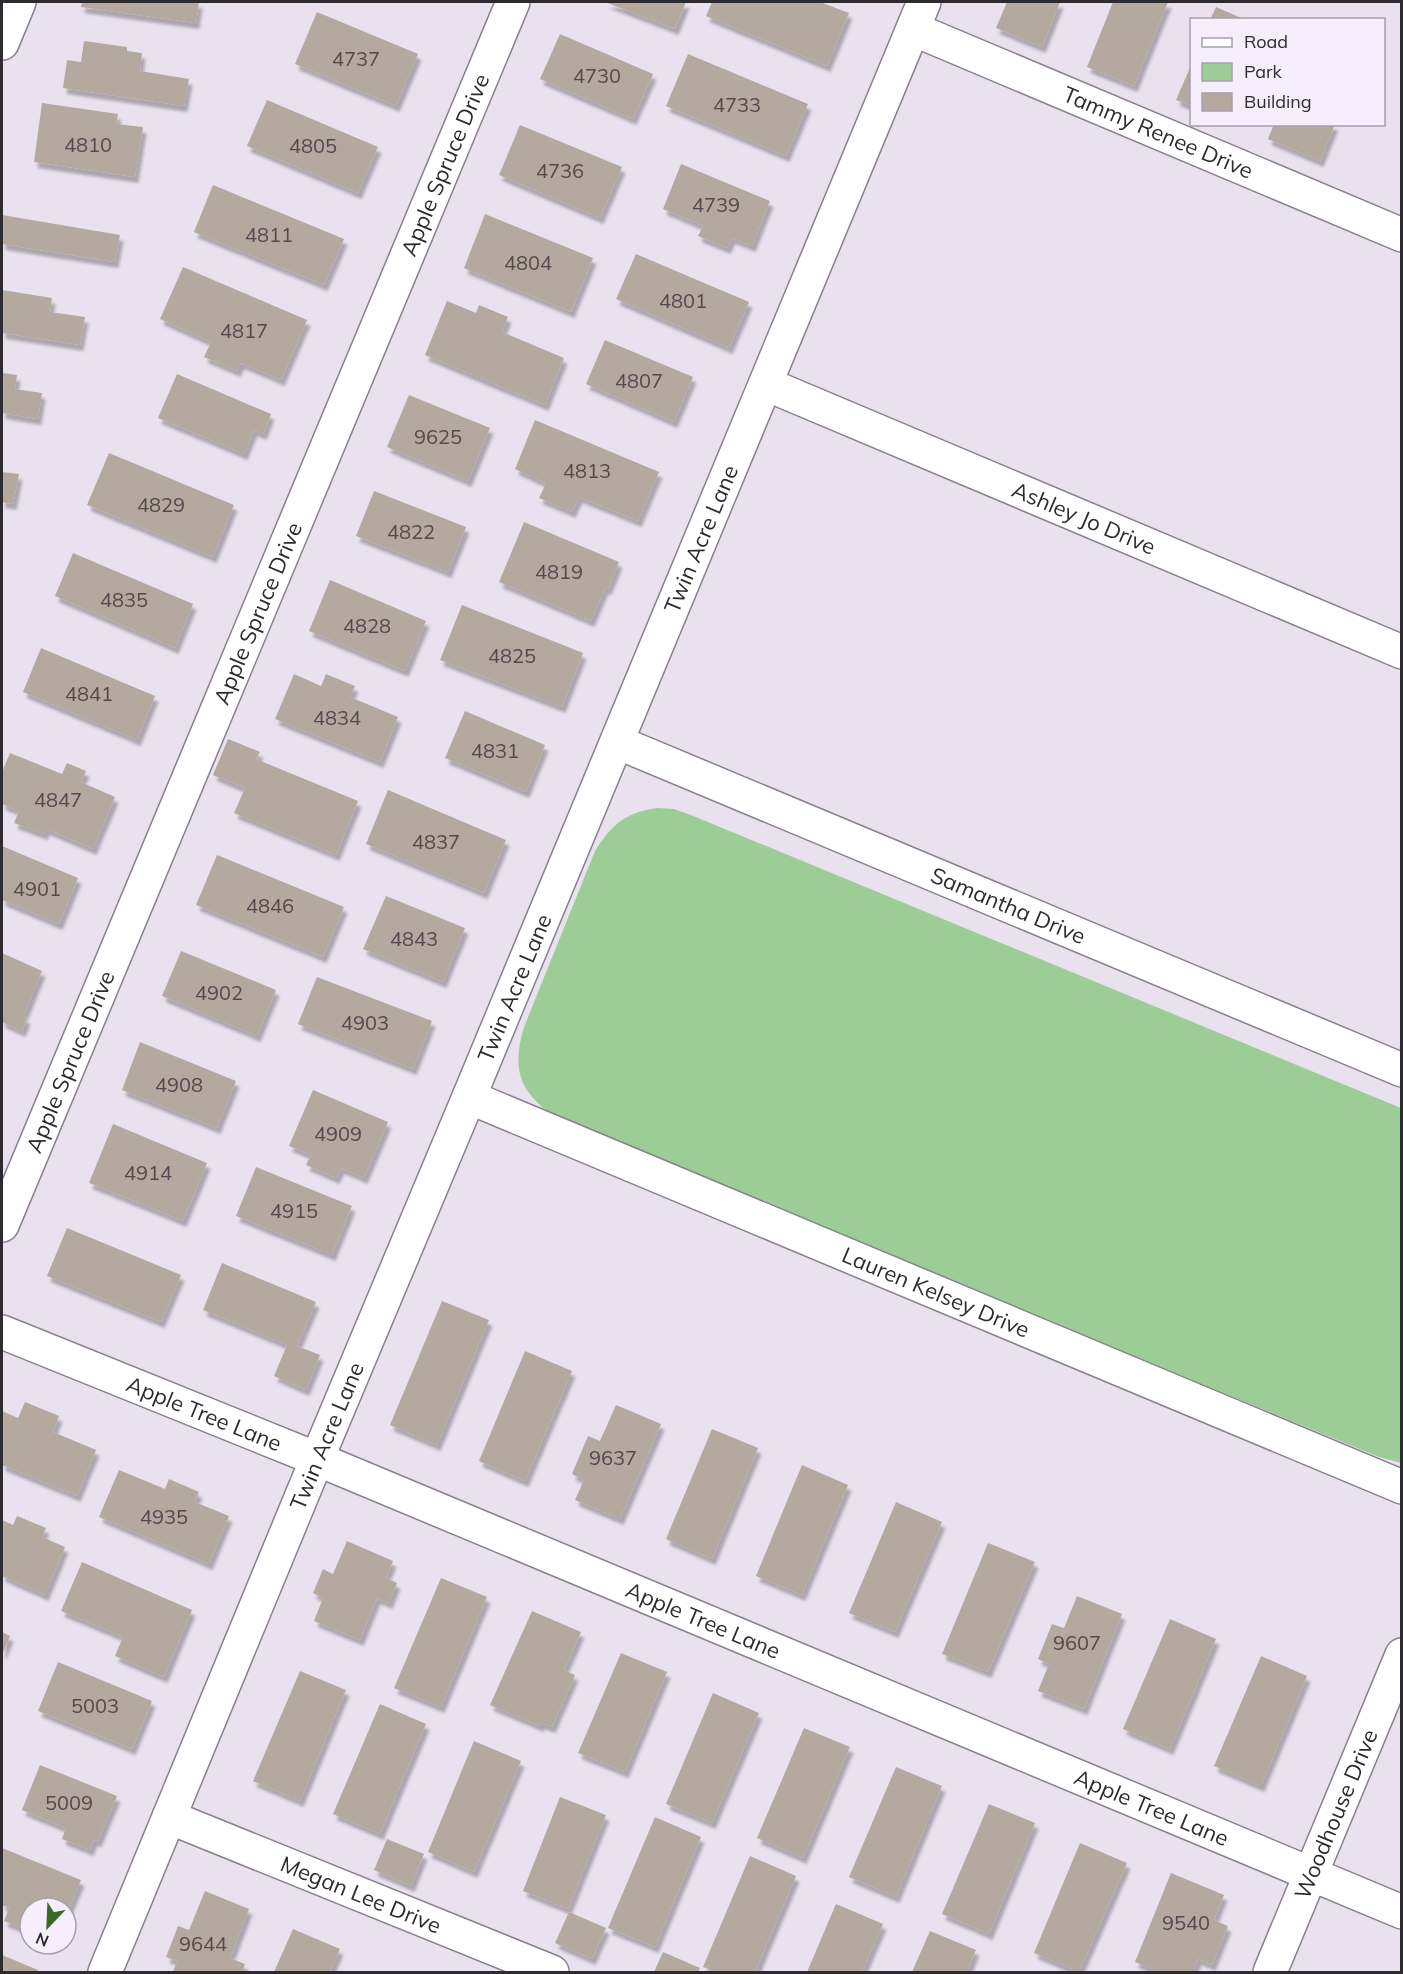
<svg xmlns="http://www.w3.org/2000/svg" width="1403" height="1974" viewBox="0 0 1403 1974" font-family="Mulish,sans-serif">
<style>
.green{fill:#9ccd97}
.building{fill:#b5a89f;filter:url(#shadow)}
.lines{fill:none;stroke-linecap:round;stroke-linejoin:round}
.minor-casing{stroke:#88818d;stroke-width:36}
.minor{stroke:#fff;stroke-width:33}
.labels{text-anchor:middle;stroke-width:4.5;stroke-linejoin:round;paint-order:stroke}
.number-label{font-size:20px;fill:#504a4c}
.street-label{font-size:22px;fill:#2e2b30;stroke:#f6eefc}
</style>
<defs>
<filter id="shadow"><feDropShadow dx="3.5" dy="6" stdDeviation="1.5" flood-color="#0004"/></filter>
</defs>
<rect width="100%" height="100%" fill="#e9e1ee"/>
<path class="green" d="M 657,808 L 674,809 L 691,815 L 1401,1108 L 1401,1463 L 1379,1457 L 556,1118 C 520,1092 511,1071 524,1027 L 595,851 C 612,824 625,813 657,808 Z"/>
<g class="building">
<polygon points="82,2 199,2 196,23 81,7"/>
<polygon points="605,2 686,2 675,29"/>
<polygon points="712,2 820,2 849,13 827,66 706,16"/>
<polygon points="1007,2 1060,2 1042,47 996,28"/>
<polygon points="1113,2 1168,2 1134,86 1087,67"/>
<polygon points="1216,7 1246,20 1210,20"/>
<polygon points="317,12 418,54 396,106 295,64"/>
<polygon points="560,34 653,74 633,119 540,79"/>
<polygon points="84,41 127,47 127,51 142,53 140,71 189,79 184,106 63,88 67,60 81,62"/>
<polygon points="688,54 808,104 786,156 666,106"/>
<polygon points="1192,63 1192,106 1176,100"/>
<polygon points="267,100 378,147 358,193 247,146"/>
<polygon points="42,103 118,114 116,124 143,127 135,177 34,162"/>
<polygon points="1274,124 1335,124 1320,161 1268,139"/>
<polygon points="520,125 622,167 600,218 499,175"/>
<polygon points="681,164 770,201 752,246 732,238 727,248 698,236 703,226 663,209"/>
<polygon points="213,185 344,239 324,285 194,232"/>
<polygon points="485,214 593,258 571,312 464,268"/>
<polygon points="2,215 120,235 115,262 2,244"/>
<polygon points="636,254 749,302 729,348 616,299"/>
<polygon points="183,267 307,320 281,380 241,363 237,371 204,357 211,342 160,319"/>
<polygon points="2,290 52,298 50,312 85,317 80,345 2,333"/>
<polygon points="447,301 476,313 479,305 508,317 502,332 564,358 545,405 425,355"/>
<polygon points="605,340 693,377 674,422 586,384"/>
<polygon points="2,373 17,375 15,389 42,393 38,419 2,413"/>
<polygon points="177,374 271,414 263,434 254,430 244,454 158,418"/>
<polygon points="409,395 490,428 468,481 387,447"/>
<polygon points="535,420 659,472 638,521 579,497 572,512 539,498 546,483 515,469"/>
<polygon points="109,453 234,505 213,557 87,505"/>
<polygon points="2,472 19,474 13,504 2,502"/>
<polygon points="374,491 466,527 448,572 356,536"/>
<polygon points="524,522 619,562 608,589 605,588 591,621 499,582"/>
<polygon points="73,553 193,604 175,648 55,596"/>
<polygon points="330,580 426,621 405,671 309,631"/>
<polygon points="462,605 583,653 562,707 440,660"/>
<polygon points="41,648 155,696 137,740 23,692"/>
<polygon points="294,674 321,686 326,674 355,686 350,697 398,717 380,762 275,719"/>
<polygon points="465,711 545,745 526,792 445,758"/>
<polygon points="228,739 260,752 256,759 358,801 336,855 234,813 245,788 213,775"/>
<polygon points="10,753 62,774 67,763 86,771 81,782 115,797 93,849 46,829 44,834 14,823 19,811 2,804 2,772"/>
<polygon points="388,790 506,840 484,893 366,844"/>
<polygon points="2,846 78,878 59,924 2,900"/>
<polygon points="217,855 344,907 323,957 196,905"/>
<polygon points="386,896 465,928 443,982 363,949"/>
<polygon points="181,951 276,990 257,1036 162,996"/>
<polygon points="2,953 42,971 23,1017 27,1018 22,1031 2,1022"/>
<polygon points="317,977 432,1021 413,1069 298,1024"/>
<polygon points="140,1042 236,1081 217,1128 122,1090"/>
<polygon points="313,1090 388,1122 364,1178 341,1168 336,1178 306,1165 311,1155 289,1146"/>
<polygon points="113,1124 207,1163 183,1221 89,1183"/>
<polygon points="256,1167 352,1206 332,1255 236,1216"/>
<polygon points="67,1228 181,1275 161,1322 47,1276"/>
<polygon points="222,1263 316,1302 297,1346 320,1355 306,1390 274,1376 287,1345 203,1310"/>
<polygon points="442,1301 489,1320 437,1445 390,1425"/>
<polygon points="525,1351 572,1371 525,1481 479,1461"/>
<polygon points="25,1402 59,1416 53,1432 96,1450 77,1496 2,1465 2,1411 18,1418"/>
<polygon points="616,1405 661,1424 620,1519 575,1500 584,1480 572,1474 588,1436 600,1441"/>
<polygon points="712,1429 758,1448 712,1559 666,1539"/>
<polygon points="802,1465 848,1485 802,1595 756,1576"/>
<polygon points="119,1470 165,1489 169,1479 199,1492 195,1502 229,1516 209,1564 99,1517"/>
<polygon points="896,1502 942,1522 895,1632 849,1613"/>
<polygon points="17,1516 46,1528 42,1537 65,1547 45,1595 2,1576 2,1520 13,1525"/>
<polygon points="347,1541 393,1561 386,1578 397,1583 389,1603 377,1598 360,1640 314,1621 323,1598 313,1593 323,1569 333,1574"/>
<polygon points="988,1543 1035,1562 988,1672 942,1654"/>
<polygon points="82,1562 192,1610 164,1677 115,1656 123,1637 61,1611"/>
<polygon points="441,1578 487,1597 441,1707 394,1688"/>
<polygon points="1077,1596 1122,1614 1084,1709 1038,1691 1049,1664 1038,1659 1052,1624 1064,1628"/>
<polygon points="532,1611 581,1632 564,1670 575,1675 552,1727 541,1723 540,1726 490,1705"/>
<polygon points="1170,1619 1216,1639 1170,1749 1123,1729"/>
<polygon points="2,1632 10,1636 2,1655"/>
<polygon points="621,1653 667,1672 625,1772 578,1753"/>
<polygon points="1261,1656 1307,1676 1261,1786 1214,1766"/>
<polygon points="58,1662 152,1701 132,1749 38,1711"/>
<polygon points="300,1671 346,1690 300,1801 253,1781"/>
<polygon points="713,1693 759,1713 712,1823 666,1804"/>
<polygon points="380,1704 426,1724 380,1834 333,1814"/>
<polygon points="804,1728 850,1747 803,1858 757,1838"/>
<polygon points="474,1741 521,1761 474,1872 428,1852"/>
<polygon points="40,1765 117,1796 98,1841 94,1840 90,1850 62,1839 66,1828 22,1810"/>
<polygon points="896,1767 942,1786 896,1897 849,1877"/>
<polygon points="560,1797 606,1815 568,1909 523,1891"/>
<polygon points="989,1804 1035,1823 989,1934 942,1914"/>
<polygon points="655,1817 701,1837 655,1947 608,1928"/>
<polygon points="387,1839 424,1854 411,1886 374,1870"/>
<polygon points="1080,1843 1127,1863 1079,1972 1034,1953"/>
<polygon points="2,1848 81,1880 66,1916 66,1908 30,1908 30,1931 4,1921 9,1908 2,1905"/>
<polygon points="750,1856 796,1876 755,1972 717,1972 703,1967"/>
<polygon points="1171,1873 1224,1895 1214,1920 1228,1926 1212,1965 1198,1959 1193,1972 1161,1972 1135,1962"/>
<polygon points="205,1891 249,1909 230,1958 245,1964 242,1972 173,1972 177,1961 166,1957 178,1926 189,1930"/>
<polygon points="836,1904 883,1924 862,1972 807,1972"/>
<polygon points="569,1912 606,1928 592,1959 555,1943"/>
<polygon points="293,1929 340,1949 330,1972 274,1972"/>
<polygon points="930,1931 976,1950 967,1972 912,1972"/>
<polygon points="663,1952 700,1968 698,1972 654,1972"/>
<polygon points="2,1955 38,1970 37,1972 2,1972"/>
</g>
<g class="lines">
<g class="minor-casing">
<g id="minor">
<path id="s1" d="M 913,29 L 1402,235"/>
<polyline points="2,43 19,2"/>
<path id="s2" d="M 766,384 L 1402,652"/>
<path id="s3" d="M 617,742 L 1402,1070"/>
<path id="s4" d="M 469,1097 L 1402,1487"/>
<path id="s5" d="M 2,1225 L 513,2"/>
<path id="s6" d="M 2,1332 L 317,1459 L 1402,1912"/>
<path id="s7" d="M 169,1817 L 552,1972"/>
<path id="s8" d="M 105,1972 L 317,1459 L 469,1097 L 924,2"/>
<path id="s9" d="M 1270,1972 L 1402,1655"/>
</g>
</g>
<use href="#minor" class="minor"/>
</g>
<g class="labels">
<g class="number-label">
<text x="356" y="66">4737</text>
<text x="597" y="83">4730</text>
<text x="737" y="112">4733</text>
<text x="88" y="152">4810</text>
<text x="313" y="153">4805</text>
<text x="560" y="178">4736</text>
<text x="716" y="212">4739</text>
<text x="269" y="242">4811</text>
<text x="528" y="270">4804</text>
<text x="683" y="308">4801</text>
<text x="244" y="338">4817</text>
<text x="639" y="388">4807</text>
<text x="438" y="444">9625</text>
<text x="587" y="478">4813</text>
<text x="161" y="512">4829</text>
<text x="411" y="539">4822</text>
<text x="559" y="579">4819</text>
<text x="124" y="607">4835</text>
<text x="367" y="633">4828</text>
<text x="512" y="663">4825</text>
<text x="89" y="701">4841</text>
<text x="337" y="725">4834</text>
<text x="495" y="758">4831</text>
<text x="58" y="807">4847</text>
<text x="436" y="849">4837</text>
<text x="37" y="896">4901</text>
<text x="270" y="913">4846</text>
<text x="414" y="946">4843</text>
<text x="219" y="1000">4902</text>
<text x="365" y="1030">4903</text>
<text x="179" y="1092">4908</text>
<text x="338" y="1141">4909</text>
<text x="148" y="1180">4914</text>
<text x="294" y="1218">4915</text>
<text x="613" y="1465">9637</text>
<text x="164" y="1524">4935</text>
<text x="1077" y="1650">9607</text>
<text x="95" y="1713">5003</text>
<text x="69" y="1810">5009</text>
<text x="1186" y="1930">9540</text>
<text x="203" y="1951">9644</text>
</g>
<g class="street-label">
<text dy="8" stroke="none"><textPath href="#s1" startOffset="266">Tammy Renee Drive</textPath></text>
<text dy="8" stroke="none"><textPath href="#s5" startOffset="1149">Apple Spruce Drive</textPath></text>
<text dy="8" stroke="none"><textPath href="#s2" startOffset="345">Ashley Jo Drive</textPath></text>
<text dy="8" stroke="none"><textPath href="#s8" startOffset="1552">Twin Acre Lane</textPath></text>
<text dy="8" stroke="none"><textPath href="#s5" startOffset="663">Apple Spruce Drive</textPath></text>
<text dy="8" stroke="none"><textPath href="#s3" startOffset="424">Samantha Drive</textPath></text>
<text dy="8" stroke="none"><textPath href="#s8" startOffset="1066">Twin Acre Lane</textPath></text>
<text dy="8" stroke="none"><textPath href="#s5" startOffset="177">Apple Spruce Drive</textPath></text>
<text dy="8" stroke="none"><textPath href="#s4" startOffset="506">Lauren Kelsey Drive</textPath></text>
<text dy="8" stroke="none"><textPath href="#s6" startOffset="218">Apple Tree Lane</textPath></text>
<text dy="8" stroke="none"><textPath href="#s8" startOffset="580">Twin Acre Lane</textPath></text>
<text dy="8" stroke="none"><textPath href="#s6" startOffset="758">Apple Tree Lane</textPath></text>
<text dy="8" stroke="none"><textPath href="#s6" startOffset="1244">Apple Tree Lane</textPath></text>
<text dy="8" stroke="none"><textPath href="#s9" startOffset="171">Woodhouse Drive</textPath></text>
<text dy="8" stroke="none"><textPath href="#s7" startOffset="207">Megan Lee Drive</textPath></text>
</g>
</g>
<rect width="1403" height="1974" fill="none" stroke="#2e2b30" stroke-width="6"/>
<rect x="1190" y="18" width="195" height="108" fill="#f6eefc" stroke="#a6a0aa" stroke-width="1.5"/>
<rect x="1202" y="38" width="30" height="9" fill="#ffffff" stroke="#a6a0aa" stroke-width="1.5"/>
<text x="1244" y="48" font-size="18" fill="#2e2b30">Road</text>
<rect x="1202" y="63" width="30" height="18" fill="#9ccd97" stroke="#a6a0aa" stroke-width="1.5"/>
<text x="1244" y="78" font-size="18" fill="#2e2b30">Park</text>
<rect x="1202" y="93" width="30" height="18" fill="#b5a89f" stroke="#a6a0aa" stroke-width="1.5"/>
<text x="1244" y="108" font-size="18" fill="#2e2b30">Building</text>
<g transform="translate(48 1926) rotate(203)"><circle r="28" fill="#f6eefc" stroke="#a6a0aa" stroke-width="1.5"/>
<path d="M0-4.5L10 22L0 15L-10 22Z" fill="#3c6826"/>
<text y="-9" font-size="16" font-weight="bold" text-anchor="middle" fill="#2e2b30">N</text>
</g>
</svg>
